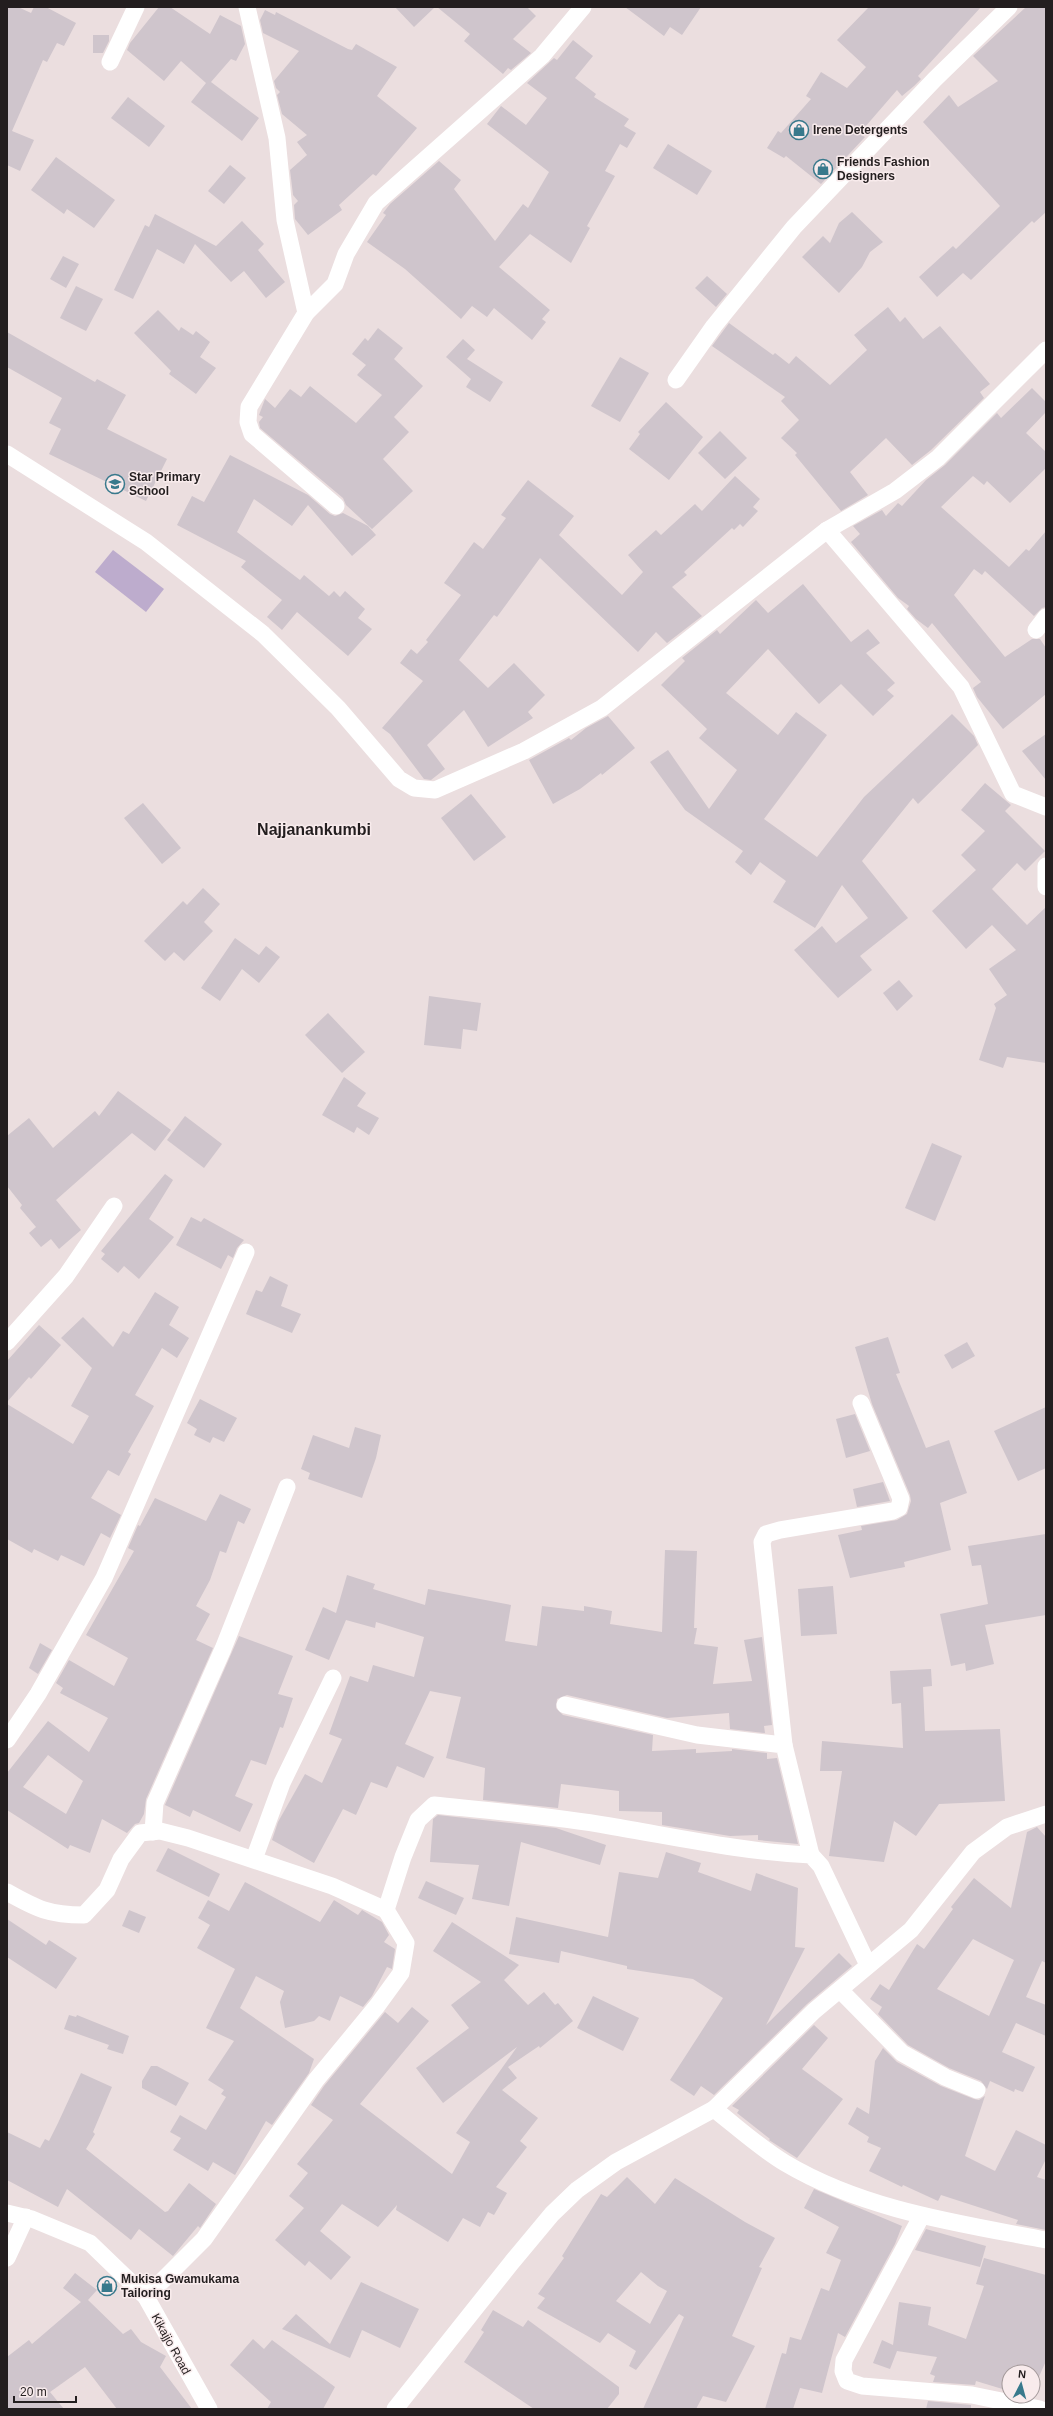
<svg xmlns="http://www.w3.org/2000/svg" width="1053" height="2416" viewBox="0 0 1053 2416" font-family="Helvetica,sans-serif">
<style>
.water{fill:#bdaccd}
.building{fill:#cfc5cc;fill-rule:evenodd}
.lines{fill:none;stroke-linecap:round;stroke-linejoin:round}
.street{stroke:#fff;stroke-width:17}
.labels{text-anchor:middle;stroke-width:3;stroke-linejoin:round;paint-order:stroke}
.poi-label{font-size:12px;font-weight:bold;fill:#231e1f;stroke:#f8ebec;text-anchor:start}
.street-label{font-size:12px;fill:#231e1f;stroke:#f8ebec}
.district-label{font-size:16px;font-weight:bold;fill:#231e1f;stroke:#f8ebec}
</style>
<rect width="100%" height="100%" fill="#ebdedf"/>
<polygon class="water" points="113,550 164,589 146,612 95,572"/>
<g class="building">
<polygon points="7,7 18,7 31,13 34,7 46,7 76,23 64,46 57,43 47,62 43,60 12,131 34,140 20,171 7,165"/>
<polygon points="159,7 170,7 210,34 220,15 241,26 245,44 236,61 231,59 211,82 259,118 242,141 191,102 206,83 181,61 164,81 127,50 130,43"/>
<polygon points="395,7 435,7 414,27"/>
<polygon points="437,7 527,7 536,16 513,39 531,53 511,70 508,68 503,74 464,41 470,34"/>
<polygon points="625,7 701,7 682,35 670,27 664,36"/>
<polygon points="869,7 981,7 918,76 921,79 914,86 902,96 897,90 865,127 867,128 861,135 865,137 821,184 786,156 784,158 767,148 778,131 781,133 811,99 806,96 821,72 847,88 866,67 837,40"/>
<polygon points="1026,7 1046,7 1046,212 1034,223 1032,221 971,280 963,273 937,297 919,277 953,246 956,249 1000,206 923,122 949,95 958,107 998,81 973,56"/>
<polygon points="265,10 275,15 276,12 348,49 352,50 356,44 397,67 377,96 417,128 376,176 373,174 339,205 342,210 308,235 295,219 294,205 298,201 293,195 290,170 307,155 297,142 307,135 282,114 277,95 280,92 276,88 274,81 299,51 263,33 260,20"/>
<polygon points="93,35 109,35 109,41 103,53 93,53"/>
<polygon points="573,40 593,56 575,78 596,94 594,97 629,119 624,126 636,133 627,148 620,144 605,171 615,176 587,226 590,228 571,263 530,234 499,267 550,310 542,319 546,322 532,340 494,308 487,317 472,306 461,319 405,269 367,242 386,215 383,213 390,204 439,161 461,180 454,189 495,241 523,204 528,208 549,172 487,124 501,106 526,125 547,98 527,83 554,58 557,60"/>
<polygon points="128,97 165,126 149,147 111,118"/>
<polygon points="668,144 712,171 697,195 653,168"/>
<polygon points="56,157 115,200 94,228 67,209 64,214 31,190"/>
<polygon points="230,165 246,178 224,204 208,191"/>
<polygon points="852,212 883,242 870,252 862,267 839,293 802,257 823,236 830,243 839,223"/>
<polygon points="155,214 216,246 242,221 264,244 258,250 285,282 266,298 244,271 231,282 195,244 184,264 157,249 133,299 114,290 145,225 149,227"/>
<polygon points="63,256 79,264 66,288 50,279"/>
<polygon points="707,276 727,294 716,307 695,288"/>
<polygon points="76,286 103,299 86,331 60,318"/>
<polygon points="888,307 900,322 905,317 923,339 940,326 990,384 980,392 984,398 931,450 912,465 886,438 850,472 868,495 841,511 795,455 797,453 781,438 799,420 781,401 785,397 712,346 729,323 773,355 775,353 789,364 796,356 830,385 867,350 854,335"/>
<polygon points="158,310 179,331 181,327 193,335 196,331 210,342 200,357 216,368 196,394 169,374 171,371 134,333"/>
<polygon points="378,328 403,348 394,359 423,386 394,417 409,432 383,459 413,491 372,529 346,505 343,498 260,428 259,422 263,417 259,415 265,399 275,408 290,389 301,397 310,386 356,423 382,395 357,375 366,365 352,354 365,338 368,341"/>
<polygon points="7,332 95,382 97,379 126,395 107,429 167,459 146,501 49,454 61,429 49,423 62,398 7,367"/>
<polygon points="463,339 475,350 467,359 503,382 490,402 466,387 471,379 446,357"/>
<polygon points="620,357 649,373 620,422 591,406"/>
<polygon points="1032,388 1046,402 1046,412 1026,433 1046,452 1046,468 1010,503 987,481 984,485 973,476 941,507 1009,567 1026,549 1029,551 1046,531 1046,607 1042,608 1034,616 985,571 982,575 974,569 954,595 1005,657 1032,639 1040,639 1046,648 1046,694 1003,729 977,697 973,688 981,682 932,623 928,628 916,619 907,609 909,606 898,598 851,542 860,534 853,526 882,510 886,516 898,503 902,506 926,480 945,465 997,413 1001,418"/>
<polygon points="666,402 703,437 669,480 629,449 640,434 638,432"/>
<polygon points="720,431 747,458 725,479 698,453"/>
<polygon points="230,455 308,495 330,514 335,516 343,513 368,526 376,535 352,556 308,505 292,526 254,499 237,532 300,580 304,575 329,596 334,591 340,597 345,591 365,609 358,618 372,629 348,656 297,612 282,630 267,617 282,600 241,567 246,561 177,525 192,496 204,502"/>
<polygon points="735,476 760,499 753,507 758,511 743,527 740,524 734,530 732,528 684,572 687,575 672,587 702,616 667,643 656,632 638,652 540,558 497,617 494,615 459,660 488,688 514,663 545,695 528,712 533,718 488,747 464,710 427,745 445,769 431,780 424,779 390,734 382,728 423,681 400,663 411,649 417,654 428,642 426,640 461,595 444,583 474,542 483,549 506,518 501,515 528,480 574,516 559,535 622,595 643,572 628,555 656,530 661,535 695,504 702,511"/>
<polygon points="803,584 851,642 868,629 880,643 866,653 895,683 887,690 894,696 873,716 841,684 819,704 768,649 726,693 778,735 796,712 827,735 764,819 817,857 864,797 952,714 974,736 978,745 918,804 913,798 862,861 908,918 860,956 872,970 838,998 794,950 822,926 836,943 868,918 842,885 815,928 773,902 786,881 760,862 751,875 735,862 743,851 685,810 650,762 668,750 709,809 737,770 699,738 707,729 661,685 685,661 682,658 717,630 720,634 756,600 768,613"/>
<polygon points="608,716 635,748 602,775 601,773 580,789 553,804 529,760 569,738 571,740 586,728"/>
<polygon points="1046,734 1046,780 1022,751"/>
<polygon points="985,783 1011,805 1005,811 1045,851 1025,871 1017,863 992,889 1027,925 1046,907 1046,1063 1007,1057 1003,1068 979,1060 996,1008 994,1004 1007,995 989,969 1016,950 992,925 966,949 932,911 976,870 961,855 985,831 961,810"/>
<polygon points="471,794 506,837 474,861 441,818"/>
<polygon points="143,803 181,848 162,864 124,818"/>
<polygon points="203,888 220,904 204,922 213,931 184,961 174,952 165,961 144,941 183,901 187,905"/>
<polygon points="235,938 259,955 266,946 280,957 259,983 242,969 220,1001 201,988"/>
<polygon points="899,980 913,996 897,1011 883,993"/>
<polygon points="429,996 481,1003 477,1031 463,1029 461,1049 424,1045"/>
<polygon points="328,1013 365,1052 342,1073 305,1035"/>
<polygon points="344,1077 366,1093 357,1106 379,1118 369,1135 357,1127 354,1133 322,1115"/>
<polygon points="118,1091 171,1130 155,1151 132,1133 56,1200 81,1230 59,1249 51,1239 41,1247 29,1233 36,1227 20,1208 22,1205 7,1186 7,1136 29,1118 53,1148 95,1111 99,1116"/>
<polygon points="185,1116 222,1144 204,1168 167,1140"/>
<polygon points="932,1143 962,1156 935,1221 905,1208"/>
<polygon points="165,1174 173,1180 149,1219 174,1237 139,1279 124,1266 118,1273 101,1259 105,1254 101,1251"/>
<polygon points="191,1217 201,1222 204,1218 244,1240 237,1248 233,1258 228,1255 221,1269 176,1245"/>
<polygon points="270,1276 288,1285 281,1306 301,1314 292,1333 246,1314 256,1290 262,1292"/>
<polygon points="155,1292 179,1307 169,1325 189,1338 177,1358 162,1348 135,1395 154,1406 128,1452 131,1454 119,1476 108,1470 91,1498 121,1515 110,1538 101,1533 84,1566 61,1555 58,1561 34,1549 32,1553 7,1539 7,1404 73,1444 89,1416 71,1406 92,1368 61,1338 83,1317 113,1347 123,1331 129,1334"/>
<polygon points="39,1325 61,1345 31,1379 29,1377 7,1402 7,1361"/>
<polygon points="888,1337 900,1373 896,1374 926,1448 949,1440 967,1493 940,1503 951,1550 904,1562 905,1567 850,1578 838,1535 862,1530 861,1526 897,1520 907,1514 911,1501 910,1495 872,1404 855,1347"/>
<polygon points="967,1342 975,1356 952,1369 944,1355"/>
<polygon points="200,1399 237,1418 224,1442 213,1437 210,1443 194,1435 197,1429 187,1423"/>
<polygon points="1046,1407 1046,1468 1018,1481 994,1431"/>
<polygon points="855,1414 870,1451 846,1458 836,1419"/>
<polygon points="355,1427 381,1435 376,1458 362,1498 308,1479 310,1473 301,1469 313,1435 349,1448"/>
<polygon points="883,1482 890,1501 857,1507 853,1489"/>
<path d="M 220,1494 L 251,1509 L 244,1524 L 238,1521 L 226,1553 L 220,1551 L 210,1580 L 196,1606 L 210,1614 L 196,1640 L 213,1648 L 146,1799 L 144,1814 L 139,1823 L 135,1824 L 127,1833 L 102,1819 L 90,1853 L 70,1845 L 68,1849 L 7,1810 L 7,1773 L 48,1721 L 89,1752 L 108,1718 L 60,1693 L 63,1688 L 56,1683 L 69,1660 L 114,1686 L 128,1658 L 86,1635 L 134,1551 L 128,1548 L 138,1525 L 140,1526 L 155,1498 L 206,1521 ZM 48,1755 L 83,1781 L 66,1814 L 23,1787 Z"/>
<polygon points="1046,1534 1046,1615 985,1625 994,1664 966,1671 965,1663 951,1666 940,1614 988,1604 981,1565 972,1566 968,1546"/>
<polygon points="665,1550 697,1551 694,1628 697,1628 694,1644 718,1647 713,1684 752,1681 744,1640 762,1637 772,1725 764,1726 765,1733 730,1729 729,1713 667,1718 567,1695 557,1699 556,1708 563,1715 653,1735 652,1751 696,1749 696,1753 732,1751 732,1749 767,1753 767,1759 777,1758 798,1844 758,1840 758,1835 730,1836 662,1825 662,1812 619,1811 619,1791 561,1784 558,1808 483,1800 485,1768 446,1758 461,1697 430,1691 405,1744 434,1757 424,1778 397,1766 387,1788 371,1782 356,1815 343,1809 314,1863 272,1840 278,1822 305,1774 322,1783 342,1739 329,1734 350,1676 368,1682 373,1665 414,1677 424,1637 376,1622 375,1628 346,1620 329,1660 305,1650 323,1607 336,1613 347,1575 375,1584 373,1589 425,1605 428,1589 511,1605 505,1641 537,1646 542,1606 584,1611 584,1606 612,1611 610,1624 662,1632"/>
<polygon points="833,1586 837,1634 801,1636 798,1589"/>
<polygon points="239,1636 293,1656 278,1694 293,1698 283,1728 280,1727 266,1765 251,1760 235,1796 253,1804 240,1832 193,1810 190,1817 165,1805"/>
<polygon points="40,1643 52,1650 38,1674 29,1668"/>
<polygon points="931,1669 932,1686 923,1687 925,1731 1000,1729 1005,1801 939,1804 916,1836 894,1821 884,1862 829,1856 842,1771 820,1771 822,1741 903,1748 901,1703 892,1704 890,1671"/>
<polygon points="438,1815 556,1828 606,1845 600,1865 521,1842 509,1906 472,1899 479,1865 430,1862 433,1819"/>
<path d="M 1037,1827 L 1046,1837 L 1046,1963 L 1042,1961 L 1026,1997 L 1046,2005 L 1046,2036 L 1016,2023 L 1002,2052 L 1035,2067 L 1023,2092 L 1015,2089 L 1014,2092 L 990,2081 L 987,2089 L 981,2081 L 949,2068 L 908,2045 L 878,2014 L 882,2007 L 870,1999 L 880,1984 L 889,1990 L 917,1944 L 924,1949 L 953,1909 L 951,1907 L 974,1878 L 1011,1908 L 1027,1832 ZM 973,1939 L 1014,1960 L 989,2016 L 937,1989 Z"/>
<polygon points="168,1848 220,1874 209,1897 156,1871"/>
<polygon points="666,1852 701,1863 698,1872 751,1891 756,1873 798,1888 795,1947 805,1948 766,2025 839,1953 852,1966 807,2004 714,2095 701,2086 694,2096 670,2080 723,1998 693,1979 627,1969 627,1966 561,1951 559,1963 509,1954 516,1917 608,1937 619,1872 658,1878"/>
<polygon points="426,1881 464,1898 456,1915 418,1898"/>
<polygon points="245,1882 320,1922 334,1900 358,1915 362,1910 382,1922 389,1935 384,1942 395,1949 392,1969 387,1967 372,1996 363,2007 340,1996 330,2021 319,2016 314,2021 285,2028 280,2002 284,1991 256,1976 240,2008 314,2059 309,2073 272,2125 266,2121 235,2175 213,2162 208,2171 173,2150 181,2138 170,2132 180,2115 206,2130 226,2097 221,2094 224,2090 208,2080 234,2041 206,2028 235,1969 197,1948 210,1925 198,1918 208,1900 229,1911"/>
<polygon points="129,1910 146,1917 139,1933 122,1926"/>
<polygon points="7,1919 46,1945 49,1940 77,1958 56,1989 7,1957"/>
<polygon points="452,1922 519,1965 504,1980 528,2005 544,1992 555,2005 558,2003 573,2021 540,2048 539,2046 508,2067 517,2078 502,2090 538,2118 520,2141 527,2147 496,2187 507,2193 494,2215 488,2212 480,2227 463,2218 448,2242 396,2210 397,2205 378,2227 342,2204 320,2231 351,2257 331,2280 309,2261 305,2266 275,2240 304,2208 289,2196 308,2173 297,2164 333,2120 311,2105 324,2086 385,2012 398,2023 412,2007 429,2021 360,2104 452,2174 470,2142 456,2133 517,2047 443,2103 416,2068 469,2028 451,2005 481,1982 433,1951"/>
<polygon points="593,1996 639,2018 623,2051 577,2028"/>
<polygon points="69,2015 76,2017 77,2015 129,2036 123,2054 107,2049 109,2045 64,2029"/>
<polygon points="814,2025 828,2038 802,2069 843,2099 797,2158 769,2140 770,2139 737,2113 739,2110 732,2106"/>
<polygon points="883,2048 897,2062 941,2086 974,2099 979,2100 985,2096 965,2156 995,2171 1016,2130 1046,2145 1046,2159 1037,2177 1046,2180 1046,2230 1016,2224 1018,2220 941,2195 938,2201 903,2185 902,2187 869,2171 881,2148 867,2142 869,2137 848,2124 857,2107 869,2114 875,2061"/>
<polygon points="151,2066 157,2066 189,2083 176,2106 142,2088 142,2081"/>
<polygon points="81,2073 112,2087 93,2132 95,2134 86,2149 165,2212 168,2211 189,2183 216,2204 200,2228 198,2226 173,2256 139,2229 131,2240 67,2189 58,2207 7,2180 7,2132 40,2148 45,2139 49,2141 58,2123"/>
<path d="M 627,2177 L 655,2204 L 675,2178 L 745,2222 L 775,2238 L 759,2267 L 762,2268 L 732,2336 L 755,2346 L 726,2402 L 703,2396 L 696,2409 L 643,2409 L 684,2317 L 679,2314 L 636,2370 L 629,2366 L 636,2351 L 608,2333 L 600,2343 L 537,2308 L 545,2298 L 538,2294 L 564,2258 L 562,2256 L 601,2194 L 607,2197 ZM 641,2272 L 658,2286 L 667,2291 L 650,2324 L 616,2301 Z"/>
<polygon points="814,2189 902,2226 895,2244 845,2337 838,2333 822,2393 800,2388 793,2409 765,2409 781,2356 782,2353 786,2354 790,2337 801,2340 821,2288 829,2291 841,2260 826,2253 839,2227 804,2208"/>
<polygon points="926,2229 986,2246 980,2267 915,2250"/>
<polygon points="984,2258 1046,2275 1046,2361 1033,2390 1033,2372 1009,2372 1009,2391 976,2381 975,2385 933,2382 935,2376 930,2374 937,2357 897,2351 890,2369 873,2363 882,2340 893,2345 899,2302 931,2307 928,2325 966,2339 984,2286 976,2284"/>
<polygon points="75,2273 97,2290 88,2300 123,2334 131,2329 141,2342 166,2356 160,2367 192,2409 117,2409 85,2367 50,2392 64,2409 7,2409 7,2357 29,2340 32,2344 81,2302 63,2288"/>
<polygon points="361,2282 419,2309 400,2348 362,2330 350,2358 282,2329 296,2314 330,2344"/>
<polygon points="493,2310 523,2327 528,2320 619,2387 619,2394 607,2409 534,2409 464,2362 484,2332 481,2330"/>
<polygon points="253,2339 264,2349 272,2340 335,2387 323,2409 267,2409 271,2402 230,2365"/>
<polygon points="928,2401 971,2405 971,2409 926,2409"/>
</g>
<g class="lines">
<g class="street">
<polyline points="247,7 277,138 285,220 306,313"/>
<polyline points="110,62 136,7"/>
<polyline points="676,380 714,326 794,227 935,79 1009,7"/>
<polyline points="7,454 146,542 263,634 338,708 399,779 414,788 435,790 524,751 602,708 827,530 895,491 938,458 1046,350"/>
<polyline points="336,506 252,434 248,422 249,407 306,313 335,284 346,254 376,203 542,56 583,7"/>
<polyline points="827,530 961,687 1013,794 1046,807"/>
<polyline points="1036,630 1046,617"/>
<polyline points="1046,866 1046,887"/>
<polyline points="7,1342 66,1276 114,1206"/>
<polyline points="565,1705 697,1735 784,1745 811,1855"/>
<polyline points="7,1740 38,1694 104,1578 246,1252"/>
<polyline points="784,1745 762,1542 766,1534 780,1530 893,1511 899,1508 901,1499 861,1403"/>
<polyline points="153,1832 155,1803 223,1649 287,1487"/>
<polyline points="254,1859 282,1783 333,1678"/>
<path d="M 7,1892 C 37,1909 49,1915 84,1915 L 107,1890 L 121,1859 L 140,1833 L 160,1831 L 188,1838 L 332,1886 L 386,1910 L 406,1943 L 401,1973 L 377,2006 L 316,2080 L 204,2239 L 146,2297"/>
<path d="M 386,1910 L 403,1857 L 418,1820 L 434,1805 C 493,1811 552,1816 610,1826 C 676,1837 743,1852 811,1855 L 821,1866 L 868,1965"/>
<polyline points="840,1990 902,2053 945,2077 977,2090"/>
<path d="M 714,2109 C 737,2127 760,2148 785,2163 C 864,2210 957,2223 1046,2240"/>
<polyline points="7,2213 32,2219 90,2243 146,2297 209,2409"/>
<polyline points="921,2217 844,2360 843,2371 847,2381 862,2386 972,2395 1040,2409"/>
<polyline points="7,2258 26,2217"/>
<polyline points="395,2409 512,2262 552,2214 577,2190 616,2162 714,2109 814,2011 911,1930 973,1852 1007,1827 1046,1814"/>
</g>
</g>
<defs>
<g id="shop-ring" transform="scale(1)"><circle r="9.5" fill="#f8ebec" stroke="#38798c" stroke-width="1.5"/><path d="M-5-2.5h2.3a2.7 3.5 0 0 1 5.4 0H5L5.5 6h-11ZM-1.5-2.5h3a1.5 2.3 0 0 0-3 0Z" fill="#38798c"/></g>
<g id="school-ring" transform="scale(1)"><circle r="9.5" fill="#f8ebec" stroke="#38798c" stroke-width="1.5"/><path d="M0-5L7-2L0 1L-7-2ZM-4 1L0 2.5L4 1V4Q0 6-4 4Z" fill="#38798c"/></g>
</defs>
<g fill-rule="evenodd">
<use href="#shop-ring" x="799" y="130"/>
<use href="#shop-ring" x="823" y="169"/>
<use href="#school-ring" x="115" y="484"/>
<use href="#shop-ring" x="107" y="2286"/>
</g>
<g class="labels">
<g class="poi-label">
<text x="813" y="134">Irene Detergents</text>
<text x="837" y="166">Friends Fashion<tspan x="837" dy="14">Designers</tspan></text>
<text x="129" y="481">Star Primary<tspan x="129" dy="14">School</tspan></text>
<text x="121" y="2283">Mukisa Gwamukama<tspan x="121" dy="14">Tailoring</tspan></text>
</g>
<g class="street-label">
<text transform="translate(171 2344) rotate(61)" y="4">Kikajjo Road</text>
</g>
<g class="district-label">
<text x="314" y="835">Najjanankumbi</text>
</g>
</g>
<rect width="1053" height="2416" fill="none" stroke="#231e1f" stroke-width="16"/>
<g transform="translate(1021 2384) rotate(6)"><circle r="19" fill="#f8ebec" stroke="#a3999a"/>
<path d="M0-3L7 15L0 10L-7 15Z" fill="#38798c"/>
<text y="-6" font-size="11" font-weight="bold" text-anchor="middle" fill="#231e1f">N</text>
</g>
<path d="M14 2396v6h62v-6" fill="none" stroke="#231e1f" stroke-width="2"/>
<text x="20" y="2396" font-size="12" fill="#231e1f" stroke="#f8ebec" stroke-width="3" paint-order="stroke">20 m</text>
</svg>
